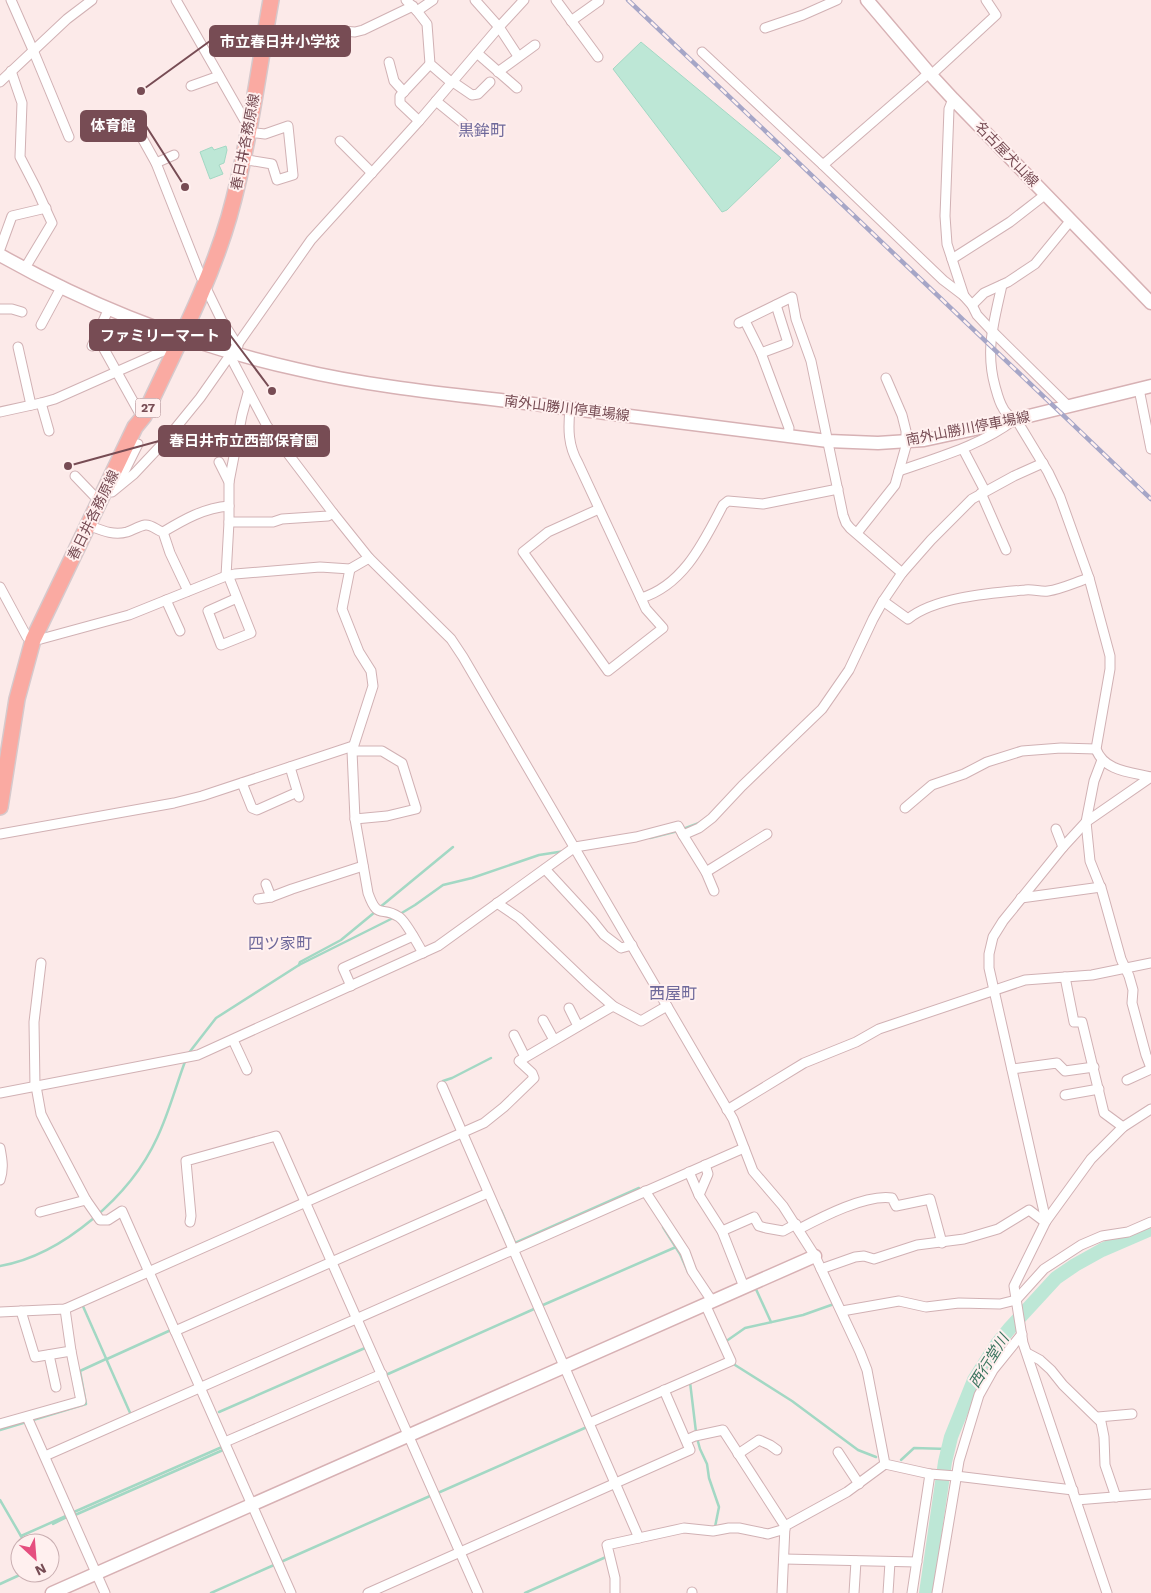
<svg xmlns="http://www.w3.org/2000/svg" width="1151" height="1593" viewBox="0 0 1151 1593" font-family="'Work Sans','Noto Sans JP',sans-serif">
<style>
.water{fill:#bde7d6;stroke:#a3d8c4}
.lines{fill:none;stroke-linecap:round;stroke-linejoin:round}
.stream{stroke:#a3d8c4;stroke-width:2.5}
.river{stroke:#bde7d6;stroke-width:14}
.street-casing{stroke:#d1b1b4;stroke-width:11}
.secondary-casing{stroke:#d7b1b4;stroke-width:15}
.primary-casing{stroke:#d6c9cc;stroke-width:18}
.street{stroke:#fff;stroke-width:9}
.secondary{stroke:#fff;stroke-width:12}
.primary{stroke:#faaaa2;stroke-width:15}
.rail-casing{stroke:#a6a6c7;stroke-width:4.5}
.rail{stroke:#fff0ef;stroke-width:2.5;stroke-dasharray:8;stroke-linecap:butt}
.labels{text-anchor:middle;stroke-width:4;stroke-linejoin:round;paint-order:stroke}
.shield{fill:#fff0ef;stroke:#a07d82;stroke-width:1}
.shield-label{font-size:12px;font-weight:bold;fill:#774c54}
.street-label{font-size:14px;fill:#774c54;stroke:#fff0ef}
.water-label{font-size:15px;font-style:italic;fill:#3c755f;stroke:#fff0ef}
.quarter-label{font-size:16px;fill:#6e689a;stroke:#fff0ef}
.leader{fill:none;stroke:#774c54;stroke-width:2}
.callout-dot{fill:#774c54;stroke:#fff0ef;stroke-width:2}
.callout{fill:#774c54;stroke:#774c54;stroke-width:2}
.callout-label{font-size:15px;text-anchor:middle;font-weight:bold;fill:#fff}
</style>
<rect width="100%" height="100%" fill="#fceae9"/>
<g class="water">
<polygon points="641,42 781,158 727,210 722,212 613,69"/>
<polygon points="226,146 227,150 224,163 219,165 223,174 210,179 200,152 212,147 214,150"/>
</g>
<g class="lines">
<g class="stream">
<polyline points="683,829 699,823"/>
<polyline points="650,838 678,831"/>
<polyline points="379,908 453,847"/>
<polyline points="400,914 415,905 443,885 472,878 539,855 565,851"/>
<polyline points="299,965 300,962 341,940 375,912"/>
<polyline points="188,1054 216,1018 299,965 395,917"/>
<polyline points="444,1084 443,1081 452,1078 491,1058"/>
<polyline points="501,1210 515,1243 639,1188"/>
<polyline points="663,1227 680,1254 688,1272"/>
<path d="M 0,1266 C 63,1255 131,1195 157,1138 C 169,1113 176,1085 186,1059"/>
<polyline points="755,1287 771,1322"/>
<polyline points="82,1304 131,1415"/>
<polyline points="543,1305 676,1247"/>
<polyline points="725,1342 745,1328 803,1315 834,1304"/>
<polyline points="107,1359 171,1330"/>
<polyline points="733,1361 735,1365 792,1401 858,1450 876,1457"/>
<polyline points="388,1374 534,1309"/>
<polyline points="690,1382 696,1432"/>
<polyline points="219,1412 365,1348 366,1349"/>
<polyline points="0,1430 86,1404 80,1371 106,1359"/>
<polyline points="697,1438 700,1449 707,1464 709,1478 719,1507 715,1527"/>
<polyline points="901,1460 914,1448 948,1449"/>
<polyline points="440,1492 587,1427"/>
<polyline points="0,1500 25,1543"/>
<polyline points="74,1512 222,1447"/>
<polyline points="74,1514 75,1515 223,1450"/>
<polyline points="53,1524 67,1517"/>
<polyline points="21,1536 66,1516"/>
<polyline points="283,1561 430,1496"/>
<polyline points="0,1584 24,1573"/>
<polyline points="211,1593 274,1565"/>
<polyline points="525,1593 606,1557"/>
</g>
<polyline class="river" points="926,1593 945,1462 951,1437 974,1380 997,1344 1010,1328 1056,1278 1075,1265 1102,1250 1151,1229"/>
<g class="street-casing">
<g id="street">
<polyline points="11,0 33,50 69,137"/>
<polyline points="176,0 249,128"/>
<polyline points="406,0 417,11 427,24 430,64 452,83"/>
<polyline points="475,0 499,27 518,56"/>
<polyline points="556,0 598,57"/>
<polyline points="417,11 433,0"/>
<polyline points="571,21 599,1"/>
<polyline points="765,28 803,15 837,0"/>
<polyline points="342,31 355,32 363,30 413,6"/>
<polyline points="702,52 823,165 943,280 964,296 972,305 977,315 992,331 1068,406"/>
<polyline points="477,53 517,88"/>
<polyline points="389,62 394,81 404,92"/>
<polyline points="11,71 22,103 20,157 36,188 52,223 25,268"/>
<polyline points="498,72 535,45"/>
<polyline points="931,75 996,15 986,0"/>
<polyline points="0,82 67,19 92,0"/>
<polyline points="453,82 472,95 478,94 490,82"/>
<polyline points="191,86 219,76"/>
<polyline points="953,99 949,109 945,216 947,244 964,296"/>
<polyline points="436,101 463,123"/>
<polyline points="131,118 156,163 201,277 206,283"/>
<polyline points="419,121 400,103 400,96 430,64"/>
<polyline points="340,141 372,173"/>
<polyline points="242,159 272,164 277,180 293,175 288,126 265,134 248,132"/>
<polyline points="156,163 174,155"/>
<polyline points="823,165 929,73"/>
<polyline points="0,249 12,216 46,208"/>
<polyline points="952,259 1010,222 1046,194"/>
<polyline points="205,286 222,321 238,346"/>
<polyline points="972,305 984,293 1008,282 1035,264 1071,220"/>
<polyline points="0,309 12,309 22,312"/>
<polyline points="745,321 761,353 789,428 788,436"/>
<polyline points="739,323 792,297 796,319 811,361 843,515 846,523 850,528 902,573"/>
<polyline points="41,325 62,286"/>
<polyline points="92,346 109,308"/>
<polyline points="18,347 31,405"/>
<polyline points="104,349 139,412 144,416"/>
<polyline points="761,353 788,343 776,305"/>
<polyline points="230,356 267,426 333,513 369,558 451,639 463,657 733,1119 753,1171 783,1206 815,1256 860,1352 867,1370 885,1464 930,1474 956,1476 1073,1490"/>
<polyline points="1139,389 1151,449"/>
<polyline points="41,403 49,431"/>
<path d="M 570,409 C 568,429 568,445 578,463 L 646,609 L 663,628 L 608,671 L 523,552 L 548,532 L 599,509"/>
<polyline points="0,412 41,403 55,399 177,345"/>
<path d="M 1016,419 L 1048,472 L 1060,497 L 1089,578 L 1110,656 L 1110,669 L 1096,749 C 1104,771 1130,772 1151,777"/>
<polyline points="963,449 985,491"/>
<polyline points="219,462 229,482 229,522 226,576"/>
<path d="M 899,471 C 938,457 980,446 1014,420 C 1010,416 1005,413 1003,408 C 999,402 997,393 995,386 C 985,350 994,321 1002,285"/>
<polyline points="75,476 99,501"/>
<polyline points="229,482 242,415 248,393"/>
<polyline points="118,484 138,444"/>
<polyline points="105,489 112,492 134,474 165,441 200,398 311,240 419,121 499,27 524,0"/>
<polyline points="981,493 1006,550"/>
<polyline points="229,522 273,522 282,519 328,516 333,513"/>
<path d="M 88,525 C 101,530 113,536 127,532 C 133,530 139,526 145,525 C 152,524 157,531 163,532 L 170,553 L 188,591"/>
<path d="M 163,532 C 185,519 204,508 229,506"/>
<polyline points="857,533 895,485 906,446 906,431 902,415 886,378"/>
<path d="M 350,569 L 342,609 L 359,652 L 371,671 L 373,686 L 352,751 L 355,819 L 368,893 C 378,921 381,905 399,917 C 406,921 418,945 423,953"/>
<polyline points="228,575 251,633 221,645 208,611 237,598"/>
<polyline points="0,587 27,637 33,640 41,639 129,615 226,576 235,574 320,567 350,569 369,558"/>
<path d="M 641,598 C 684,585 704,541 723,505 L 728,501 L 763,504 L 838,489"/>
<polyline points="166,600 180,631"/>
<path d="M 883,601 L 908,619 C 935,597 991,593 1025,590 C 1033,589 1041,592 1048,591 C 1062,589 1076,582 1089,578"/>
<polyline points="352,751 382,751 402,763 416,808 416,809 387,816 355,819"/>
<polyline points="1102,760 1094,781 1086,822 1090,861 1102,891 1121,959 1129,976 1133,990 1132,1003 1146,1055 1151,1068"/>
<polyline points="290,767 299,797"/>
<polyline points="242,783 252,808 257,810 293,794"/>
<polyline points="905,808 932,785 964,774 987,762 1022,751 1061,748 1096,749"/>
<polyline points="1056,829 1063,847"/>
<polyline points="0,834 174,803 202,796 353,746"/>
<polyline points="683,835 706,872 714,891"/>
<polyline points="545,869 592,920 604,935 621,948 632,945"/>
<polyline points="706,872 767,834"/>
<polyline points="266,884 271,897"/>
<polyline points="1021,898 1101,887"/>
<polyline points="258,899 271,897 292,889 363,866"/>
<polyline points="497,903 519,918 588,984 613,1006 641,1021 667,1006"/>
<polyline points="1065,977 1074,1022 1082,1022 1104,1113 1123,1127"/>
<polyline points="351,986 343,968 413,936"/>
<polyline points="569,1008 578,1026"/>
<polyline points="543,1020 554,1040"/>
<polyline points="514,1035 525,1057"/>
<polyline points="233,1040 247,1070"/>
<polyline points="1012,1069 1057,1063 1065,1071 1094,1067"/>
<polyline points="1127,1080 1151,1069"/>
<polyline points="36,1086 41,1114 46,1124 86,1200 100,1220 108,1220 122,1211 291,1593"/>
<polyline points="442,1086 639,1538"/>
<polyline points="35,1087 34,1022 41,963"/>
<polyline points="0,1093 198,1055 438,946 575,847 636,837 678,826 683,835 699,828 712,818 742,786 822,709 849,670 873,619 883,601 902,573 931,540 972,499 1014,476 1043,463"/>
<polyline points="1065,1095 1099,1089"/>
<polyline points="727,1110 804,1063 856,1042 879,1029 1025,980 1092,975 1151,963"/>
<polyline points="689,1172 699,1195 722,1231 744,1287"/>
<path d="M 0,1180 C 4,1168 2,1159 0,1148"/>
<polyline points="645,1191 685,1252 692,1271 712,1301"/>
<polyline points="699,1195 708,1174 705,1165"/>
<polyline points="40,1212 86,1200"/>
<polyline points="1046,1221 989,968 989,954 993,937 1003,921 1063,847 1086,822 1151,777"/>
<polyline points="190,1222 191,1216 186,1161 276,1136 478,1593"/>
<path d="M 799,1229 C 822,1217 866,1194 892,1198 L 896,1206 L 930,1199 L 942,1243"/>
<polyline points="722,1231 754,1217 759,1226 766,1228 783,1231 796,1224"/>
<polyline points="821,1269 855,1257 864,1256 874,1259 917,1245 964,1239 998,1229 1029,1210 1045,1222"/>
<polyline points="21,1311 35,1357 71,1351"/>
<polyline points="842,1311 899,1301 926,1307 959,1303 1000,1304 1016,1300 1044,1269 1081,1245 1102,1236 1128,1232 1151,1222"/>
<polyline points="0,1312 65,1309 484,1123 504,1107 534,1078 532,1073 519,1061 613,1006"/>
<polyline points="175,1331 488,1193"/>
<polyline points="1027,1353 1040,1360 1051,1370 1063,1385 1101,1422 1104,1437 1105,1465 1116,1497"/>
<polyline points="49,1355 56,1387"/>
<polyline points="27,1417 105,1593"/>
<polyline points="1098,1417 1132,1414"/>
<polyline points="589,1423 731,1361 705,1304"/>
<polyline points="0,1424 81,1401 71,1351 65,1309"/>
<polyline points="686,1440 695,1436 723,1430 785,1526"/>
<polyline points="225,1442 382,1374"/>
<polyline points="838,1452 859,1484"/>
<polyline points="738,1454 759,1440 770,1445 777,1450"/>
<polyline points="45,1456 744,1148"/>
<polyline points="1076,1500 1151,1494"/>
<polyline points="784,1559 917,1562"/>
<polyline points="692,1592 692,1593"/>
<polyline points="368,1593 690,1450 664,1390"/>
<polyline points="615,1593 615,1578 607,1545 684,1528 713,1531 729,1528 739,1528 768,1534 785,1529"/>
<polyline points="782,1593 785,1526 847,1492 885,1464"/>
<polyline points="854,1593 856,1561"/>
<polyline points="888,1593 890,1562"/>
<polyline points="912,1593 930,1474"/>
<polyline points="937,1593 959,1461 979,1395 993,1370 1022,1334"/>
<polyline points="1107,1593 1023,1343 1014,1286 1046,1221 1091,1159 1123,1127 1151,1109"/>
</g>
</g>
<g class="secondary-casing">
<g id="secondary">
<polyline points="867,0 929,73 953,99 1151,303"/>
<path d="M 0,255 C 92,307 193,346 296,369 C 376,388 460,395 542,405 C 637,417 733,429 828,441 L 878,443 L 924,440 L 984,427 L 1151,386"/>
<polyline points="52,1593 815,1256"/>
</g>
</g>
<g class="primary-casing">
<path id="primary" d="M 0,807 L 17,699 L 33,640 L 135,427 L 144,416 C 174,351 209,286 229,217 C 249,146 258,72 271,0"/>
</g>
<use href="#street" class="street"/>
<use href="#secondary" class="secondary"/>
<use href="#primary" class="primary"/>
<g class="rail-casing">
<polyline id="rail" points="628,0 1151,499"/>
</g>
<use href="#rail" class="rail"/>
</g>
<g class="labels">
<rect class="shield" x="135.5" y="398.5" width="25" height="19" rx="4"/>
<g class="shield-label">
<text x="148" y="412">27</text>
</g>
<g class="street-label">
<text transform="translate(245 142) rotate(-79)" y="5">春日井各務原線</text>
<text transform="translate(1007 154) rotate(46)" y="5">名古屋犬山線</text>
<text transform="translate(567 408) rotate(7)" y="5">南外山勝川停車場線</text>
<text transform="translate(968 428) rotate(-11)" y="5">南外山勝川停車場線</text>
<text transform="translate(93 515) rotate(-64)" y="5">春日井各務原線</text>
</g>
<g class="water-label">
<text transform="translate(989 1361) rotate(-58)" y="5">西行堂川</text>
</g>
<g class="quarter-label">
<text x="482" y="136">黒鉾町</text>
<text x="280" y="949">四ツ家町</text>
<text x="673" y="999">西屋町</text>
</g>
</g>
<path class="leader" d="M141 91L210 41M185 187L146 126M272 391L230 335M68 466L159 441"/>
<g class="callout-dot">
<circle cx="141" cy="91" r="5"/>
<circle cx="185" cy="187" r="5"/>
<circle cx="272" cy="391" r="5"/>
<circle cx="68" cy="466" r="5"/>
</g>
<g class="callout">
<rect x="210" y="26" width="140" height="30" rx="5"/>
<rect x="81" y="111" width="65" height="30" rx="5"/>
<rect x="90" y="320" width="140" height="30" rx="5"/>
<rect x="159" y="426" width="170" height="30" rx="5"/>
</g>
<g class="callout-label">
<text x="280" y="47">市立春日井小学校</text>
<text x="113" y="131">体育館</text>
<text x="160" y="341">ファミリーマート</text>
<text x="244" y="446">春日井市立西部保育園</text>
</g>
<g transform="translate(35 1558) rotate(154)"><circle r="24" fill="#fff0ef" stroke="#c9aeb1"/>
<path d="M0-4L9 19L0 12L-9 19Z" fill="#e54f7f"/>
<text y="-8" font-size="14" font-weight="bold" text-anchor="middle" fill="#774c54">N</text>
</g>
</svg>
